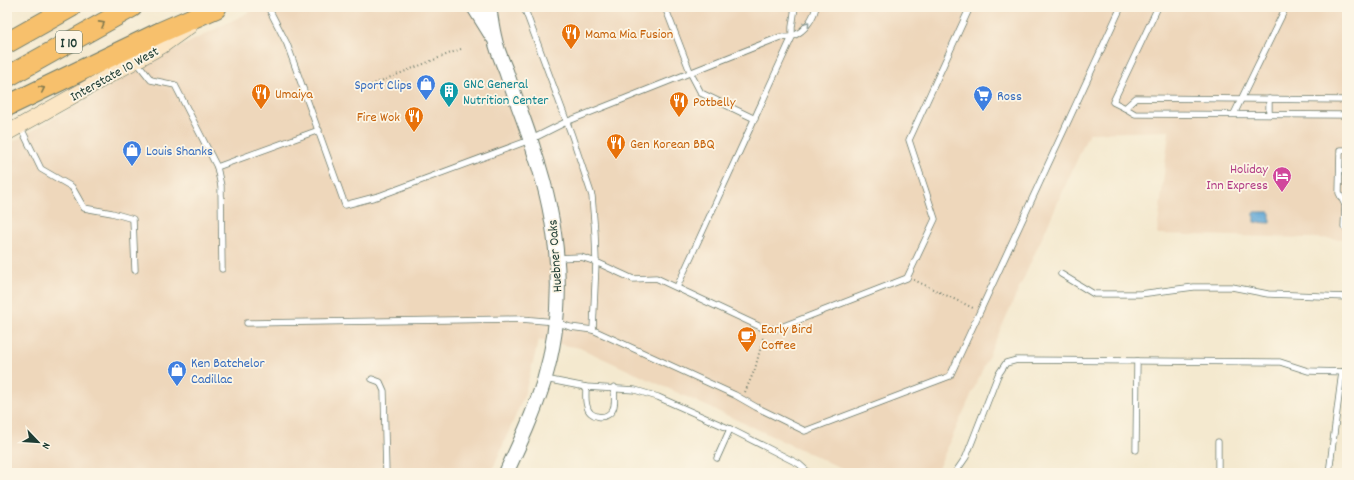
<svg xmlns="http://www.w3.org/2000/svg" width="1354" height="480" viewBox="0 0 1354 480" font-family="Dekko,sans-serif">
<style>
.built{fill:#eed7bb}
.water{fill:#5ea6d5;stroke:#3e7284}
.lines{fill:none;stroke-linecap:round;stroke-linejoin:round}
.service-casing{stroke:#6a796a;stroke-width:7}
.tertiary-casing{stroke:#6a796a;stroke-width:16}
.secondary-casing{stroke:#6a796a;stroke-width:16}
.motorway-casing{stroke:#6a796a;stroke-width:22}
.path{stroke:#6a796a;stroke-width:2;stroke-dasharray:1 3;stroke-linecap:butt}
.service{stroke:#fff;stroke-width:5.5}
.tertiary{stroke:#fff;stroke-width:14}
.secondary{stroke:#fce6c4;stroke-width:15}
.motorway{stroke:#f7c06c;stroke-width:20}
.oneway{stroke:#80784d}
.oneway2{stroke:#8f9e9a}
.labels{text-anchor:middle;stroke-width:3.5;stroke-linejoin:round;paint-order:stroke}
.shield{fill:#fcf5e5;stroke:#617469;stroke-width:1}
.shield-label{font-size:13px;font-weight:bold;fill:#1f3d34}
.food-label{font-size:14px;fill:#c56008;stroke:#fcf5e5;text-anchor:start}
.street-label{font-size:14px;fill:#1f3d34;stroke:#fcf5e5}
.culture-label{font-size:14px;fill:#0d838f;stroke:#fcf5e5;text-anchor:start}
.shop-label{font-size:14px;fill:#366cbe;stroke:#fcf5e5;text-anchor:start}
.hotel-label{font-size:14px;fill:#b23c85;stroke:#fcf5e5;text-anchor:end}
</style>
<rect width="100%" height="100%" fill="#fcf5e5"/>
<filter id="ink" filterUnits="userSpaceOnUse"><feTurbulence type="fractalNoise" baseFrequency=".025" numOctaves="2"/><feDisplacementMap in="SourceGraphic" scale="8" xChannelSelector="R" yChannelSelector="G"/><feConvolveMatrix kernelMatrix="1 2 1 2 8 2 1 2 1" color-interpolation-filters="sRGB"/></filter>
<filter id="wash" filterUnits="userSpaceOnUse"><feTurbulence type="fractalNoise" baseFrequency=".012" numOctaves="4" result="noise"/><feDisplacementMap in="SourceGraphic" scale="16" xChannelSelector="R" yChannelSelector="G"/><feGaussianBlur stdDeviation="0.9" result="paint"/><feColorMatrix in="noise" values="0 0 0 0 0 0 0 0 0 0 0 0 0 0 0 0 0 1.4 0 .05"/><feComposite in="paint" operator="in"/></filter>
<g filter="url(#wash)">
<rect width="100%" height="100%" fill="#f4e9cf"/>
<polygon class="built" points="259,7 1347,7 1347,239 1157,234 1169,131 1089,133 936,473 852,473 580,348 539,340 524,396 491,473 7,473 7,145 170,52"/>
<polygon class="water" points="1254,212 1270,212 1270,223 1254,222"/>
</g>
<g filter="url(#ink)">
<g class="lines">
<g class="service-casing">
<g id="service">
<path d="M 268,7 L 287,44 L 345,205 L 379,196 L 530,140 L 566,122 L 780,37 C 784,37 789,38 793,36 C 805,31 813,19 816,7"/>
<polyline points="524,7 572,136 592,196 595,233 596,262 593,330"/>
<polyline points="665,7 691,74 701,93 755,119"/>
<polyline points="1158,7 1113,102 1125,108 1136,98 1347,100"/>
<polyline points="136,61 151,80 175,85 217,167 221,186 222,269"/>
<polyline points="1125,108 1135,114 1347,115"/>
<polyline points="1234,114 1286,7"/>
<polyline points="1269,114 1269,99"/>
<polyline points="20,126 41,169 72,187 84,208 112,213 133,219 135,270"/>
<polyline points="217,167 319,130"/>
<polyline points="1347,203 1345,205 1344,227 1347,227"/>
<polyline points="1345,205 1339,193 1340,150 1347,150"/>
<polyline points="557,258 581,257 596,262 633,279 656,278 765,329 776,329 907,278 935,219 909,140 970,7"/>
<polyline points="1061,274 1094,294 1140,294 1194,287 1232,287 1268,294 1347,297"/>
<polyline points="677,287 792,37 792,27 795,7"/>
<polyline points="247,323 521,319 556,322 570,327 593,330 735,395 756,407 805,431 950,376 1121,7"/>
<polyline points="372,379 380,382 384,391 386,473"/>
<polyline points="545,379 586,387 635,390 658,397 730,429 799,464 809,473"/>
<path d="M 586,387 C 586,393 585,400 587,406 C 589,418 607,421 613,409 C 616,403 614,394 614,387"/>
<polyline points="1136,450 1137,361"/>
<polyline points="717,458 730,429"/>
<polyline points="955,473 966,457 998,375 1006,363 1017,360 1280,362 1308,371 1347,372"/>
<polyline points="1218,473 1218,442"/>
<polyline points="1329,473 1342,372"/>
</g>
</g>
<g class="tertiary-casing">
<g id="tertiary">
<polyline points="474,7 492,36"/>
<path d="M 489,7 C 491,18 492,29 495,40 C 497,50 502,61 506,71 C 515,98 526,124 534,151 C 559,225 567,305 544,381 C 534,413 520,443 506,473"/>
</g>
</g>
<g class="secondary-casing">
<polyline id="secondary" points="7,133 162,46 190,26"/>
</g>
<g class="motorway-casing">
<g id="motorway">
<polyline points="7,43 71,7"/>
<polyline points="7,77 132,7"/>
<polyline points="7,106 161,32 216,8"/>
</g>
</g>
<g class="path">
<polyline points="371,85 461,49"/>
<polyline points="914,280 973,308"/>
<polyline points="745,392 755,369 763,338"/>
</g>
<use href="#service" class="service"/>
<use href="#tertiary" class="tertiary"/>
<use href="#secondary" class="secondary"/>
<use href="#motorway" class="motorway"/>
</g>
<defs><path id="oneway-chevron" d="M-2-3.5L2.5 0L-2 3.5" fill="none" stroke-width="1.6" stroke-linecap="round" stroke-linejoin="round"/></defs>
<g class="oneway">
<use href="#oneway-chevron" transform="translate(102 24) rotate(-29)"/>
<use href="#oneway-chevron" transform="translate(42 89) rotate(-26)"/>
</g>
<use class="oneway2" href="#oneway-chevron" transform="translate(807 24) rotate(-50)"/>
</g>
<defs>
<g id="restaurant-pin" transform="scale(1)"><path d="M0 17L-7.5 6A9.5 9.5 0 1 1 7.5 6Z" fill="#e8710a" stroke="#fcf5e5"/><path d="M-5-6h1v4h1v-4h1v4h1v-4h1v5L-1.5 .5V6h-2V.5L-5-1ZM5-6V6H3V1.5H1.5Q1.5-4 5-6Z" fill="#fff"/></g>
<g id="shop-pin" transform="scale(1)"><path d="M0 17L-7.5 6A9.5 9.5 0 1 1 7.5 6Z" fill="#3f7fe0" stroke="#fcf5e5"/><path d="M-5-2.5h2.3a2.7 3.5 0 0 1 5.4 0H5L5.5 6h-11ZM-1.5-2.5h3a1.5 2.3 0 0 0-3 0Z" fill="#fff"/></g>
<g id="building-pin" transform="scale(1)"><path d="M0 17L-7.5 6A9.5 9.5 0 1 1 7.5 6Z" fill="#0f9aa8" stroke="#fcf5e5"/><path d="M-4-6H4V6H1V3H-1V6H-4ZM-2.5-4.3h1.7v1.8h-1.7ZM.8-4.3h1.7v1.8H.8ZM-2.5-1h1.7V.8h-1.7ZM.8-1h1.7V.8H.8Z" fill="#fff"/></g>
<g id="supermarket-pin" transform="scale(1)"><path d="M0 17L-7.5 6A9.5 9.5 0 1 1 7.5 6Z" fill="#3f7fe0" stroke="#fcf5e5"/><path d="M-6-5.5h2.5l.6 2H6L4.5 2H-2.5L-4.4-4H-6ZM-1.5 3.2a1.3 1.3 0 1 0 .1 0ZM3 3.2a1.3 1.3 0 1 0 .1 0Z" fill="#fff"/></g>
<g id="hotel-pin" transform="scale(1)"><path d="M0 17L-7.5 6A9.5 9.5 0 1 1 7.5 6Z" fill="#d1479c" stroke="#fcf5e5"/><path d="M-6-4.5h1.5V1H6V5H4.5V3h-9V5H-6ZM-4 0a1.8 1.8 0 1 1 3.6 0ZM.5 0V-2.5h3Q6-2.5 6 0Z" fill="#fff"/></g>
<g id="cafe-pin" transform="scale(1)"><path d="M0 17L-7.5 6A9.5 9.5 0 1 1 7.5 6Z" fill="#e8710a" stroke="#fcf5e5"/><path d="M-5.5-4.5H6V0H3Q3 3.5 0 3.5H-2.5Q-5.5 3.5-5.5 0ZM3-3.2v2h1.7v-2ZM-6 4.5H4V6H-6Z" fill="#fff"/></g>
</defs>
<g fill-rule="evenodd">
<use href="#restaurant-pin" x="571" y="33"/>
<use href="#shop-pin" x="426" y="84"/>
<use href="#building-pin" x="449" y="91"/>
<use href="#restaurant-pin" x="261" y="93"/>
<use href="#supermarket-pin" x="983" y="95"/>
<use href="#restaurant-pin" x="679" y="101"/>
<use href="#restaurant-pin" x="414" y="116"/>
<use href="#restaurant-pin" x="616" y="143"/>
<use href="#shop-pin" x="132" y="150"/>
<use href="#hotel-pin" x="1282" y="176"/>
<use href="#cafe-pin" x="747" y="336"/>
<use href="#shop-pin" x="177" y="370"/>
</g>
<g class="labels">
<rect class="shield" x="56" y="31" width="26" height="22" rx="3"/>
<g class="shield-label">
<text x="69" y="47">I 10</text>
</g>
<g class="food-label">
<text x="585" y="38">Mama Mia Fusion</text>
<text x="275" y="98">Umaiya</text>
<text x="693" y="106">Potbelly</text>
<text x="400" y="121" text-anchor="end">Fire Wok</text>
<text x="630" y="148">Gen Korean BBQ</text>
<text x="761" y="333">Early Bird<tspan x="761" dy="16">Coffee</tspan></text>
</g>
<g class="street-label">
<text transform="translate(114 73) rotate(-29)" y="5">Interstate 10 West</text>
<text transform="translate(554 256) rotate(-94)" y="5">Huebner Oaks</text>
</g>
<g class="culture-label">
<text x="463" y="88">GNC General<tspan x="463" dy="16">Nutrition Center</tspan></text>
</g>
<g class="shop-label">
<text x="412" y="89" text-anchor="end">Sport Clips</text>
<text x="997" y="100">Ross</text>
<text x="146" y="155">Louis Shanks</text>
<text x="191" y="367">Ken Batchelor<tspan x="191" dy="16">Cadillac</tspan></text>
</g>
<g class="hotel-label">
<text x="1268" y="173">Holiday<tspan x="1268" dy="16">Inn Express</tspan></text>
</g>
</g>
<rect width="1354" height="480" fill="none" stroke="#fcf5e5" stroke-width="24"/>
<g transform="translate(38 442) rotate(115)" stroke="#fcf5e5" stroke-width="3" paint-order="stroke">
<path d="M0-3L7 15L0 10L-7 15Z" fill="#1f3d34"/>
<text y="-6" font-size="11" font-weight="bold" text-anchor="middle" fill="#1f3d34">N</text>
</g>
</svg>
